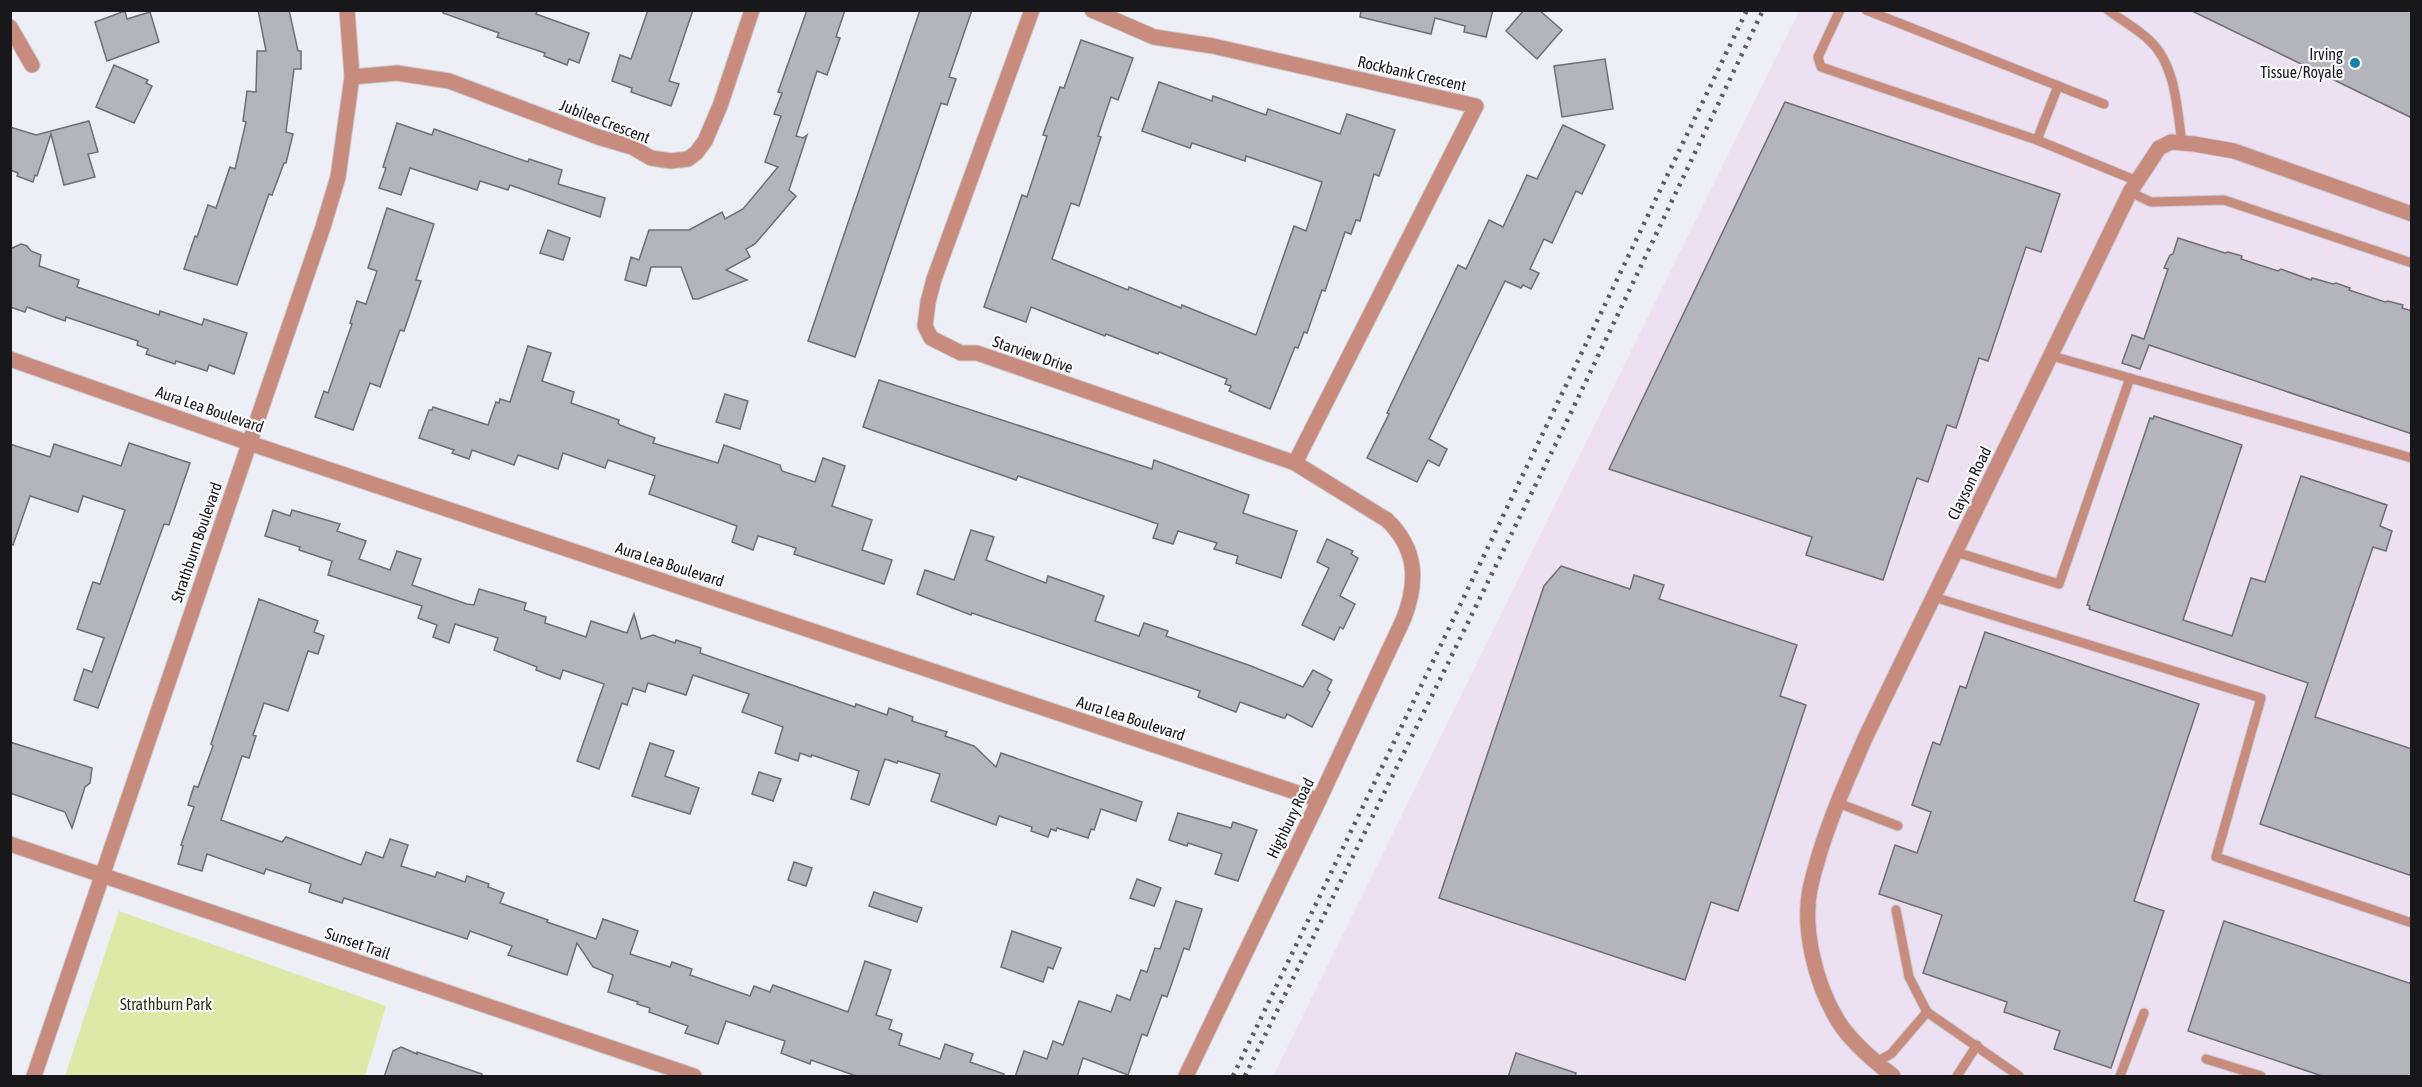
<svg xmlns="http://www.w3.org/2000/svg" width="2422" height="1087" viewBox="0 0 2422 1087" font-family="'Asap Condensed',sans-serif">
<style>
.industrial{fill:#ede0f3}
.green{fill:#dee8a7}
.building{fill:#b3b4bc;stroke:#6e6e75;stroke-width:1.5}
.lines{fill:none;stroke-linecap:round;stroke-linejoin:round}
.lane-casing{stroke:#ccccd3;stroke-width:11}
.street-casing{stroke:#ccccd3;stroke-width:17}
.lane{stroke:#c88c7e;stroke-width:9}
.street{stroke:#c88c7e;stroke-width:15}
.rail{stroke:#5c5c61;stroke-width:4.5;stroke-dasharray:3 6;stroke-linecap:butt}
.poi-dot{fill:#1881aa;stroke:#fcfcfe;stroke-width:2}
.labels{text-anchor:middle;stroke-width:4.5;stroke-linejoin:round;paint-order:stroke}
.poi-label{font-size:16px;fill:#18181b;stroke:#fcfcfe;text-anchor:end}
.street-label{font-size:16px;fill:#18181b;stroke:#fcfcfe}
.park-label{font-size:16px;fill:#2f340f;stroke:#fcfcfe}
</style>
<rect width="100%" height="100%" fill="#eeeef6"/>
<polygon class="industrial" points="1799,11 2411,11 2411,1076 1273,1076"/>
<polygon class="green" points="119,911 386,1006 365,1076 65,1076"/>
<g class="building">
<polygon points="258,10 289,10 298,51 301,51 301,69 294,69 286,132 293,134 286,163 284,163 272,195 269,194 237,285 184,269 195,236 197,237 208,205 216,208 230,167 235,169 246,122 243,121 247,91 256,92 257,51 266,51"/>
<polygon points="443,10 538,10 536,14 589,33 579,63 569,59 567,65 544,56 545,53 497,37 499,33 443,13"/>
<polygon points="648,10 693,10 669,81 679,84 671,106 631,92 632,88 612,81 620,55 631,59"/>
<polygon points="807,10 845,10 836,37 840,38 827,75 817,71 796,136 803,138 807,135 789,190 796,196 755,244 746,249 750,257 726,270 747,280 698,299 693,299 681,267 651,267 646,286 625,280 631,257 639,260 649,230 689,230 722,212 725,219 743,209 778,167 765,162 781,116 774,114 782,93 778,92"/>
<polygon points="920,10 972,10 949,77 956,79 947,105 941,103 855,357 808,341"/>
<polygon points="1361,10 1493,10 1486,37 1464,32 1465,26 1435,18 1431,34 1360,17"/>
<polygon points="1524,10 1539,10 1562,30 1537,59 1506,31"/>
<polygon points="2190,10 2412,10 2412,118"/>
<polygon points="125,11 127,19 150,12 159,42 107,61 95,22"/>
<polygon points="1081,40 1133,58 1118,100 1111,97 1098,136 1101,137 1079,206 1071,203 1052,259 1128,290 1129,287 1181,308 1182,305 1256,335 1294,226 1306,231 1322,182 1246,156 1245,161 1192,143 1190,148 1142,131 1159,82 1212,101 1213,96 1266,115 1268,109 1340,134 1347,114 1395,130 1379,176 1374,174 1360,221 1356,220 1351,234 1345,232 1325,291 1322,290 1307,333 1304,332 1298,348 1295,347 1270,409 1229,391 1231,386 1225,384 1227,379 1159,352 1158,354 1106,334 1105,336 1031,307 1026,322 984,307 1022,195 1027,197 1047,136 1043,135 1060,87 1064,88"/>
<polygon points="1605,59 1613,109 1562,117 1554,66"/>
<polygon points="114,65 148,80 146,83 152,86 134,123 96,107"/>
<polygon points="1785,102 2060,194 2041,252 2026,247 1988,361 1979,358 1956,428 1947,425 1928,482 1917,478 1883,580 1806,555 1812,537 1609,469"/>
<polygon points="89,121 98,152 88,154 95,177 64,185 51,134 37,176 35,175 33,182 17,176 18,173 10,170 10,127 36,135"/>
<polygon points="397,123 432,135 434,129 528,162 529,159 562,170 558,184 605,198 600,217 510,185 508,190 480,181 477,190 410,168 401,195 379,188 386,168 383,167"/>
<polygon points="1563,125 1605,145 1582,194 1576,191 1552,243 1544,239 1530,269 1539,273 1531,289 1523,285 1521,288 1505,281 1429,439 1447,449 1439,466 1428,460 1417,482 1367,458 1389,414 1387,413 1458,265 1466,269 1489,220 1503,227 1527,175 1537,179"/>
<polygon points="387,208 434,224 416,280 421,281 404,331 400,330 380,387 370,383 353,430 315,417 324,391 328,393 352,324 350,323 357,301 366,304 377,271 368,268"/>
<polygon points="548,230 570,238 563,260 540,253"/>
<polygon points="2178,238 2225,253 2228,252 2242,256 2241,259 2278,271 2281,269 2311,280 2312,278 2333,284 2336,283 2350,288 2349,290 2385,302 2388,301 2403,305 2402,308 2412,311 2412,434 2149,345 2140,369 2122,363 2132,335 2144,339 2168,269 2164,268 2170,255 2173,254"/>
<polygon points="21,244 27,246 31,251 41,255 39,266 79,280 77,287 159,315 160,311 202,325 204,319 247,333 234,374 209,365 207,371 176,361 175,364 146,354 148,349 137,345 138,341 66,317 65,321 27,307 25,312 10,307 10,249"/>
<polygon points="528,346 551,353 542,381 574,392 571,403 619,420 618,423 620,425 655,438 653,443 718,463 724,445 780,465 782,471 815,482 823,458 845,466 832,506 872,520 862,550 892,560 884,584 794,554 796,548 758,536 753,550 732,542 737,526 649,494 655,476 608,460 605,468 563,453 558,469 518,455 514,465 472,450 469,459 452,453 454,450 419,438 429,410 432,410 433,407 488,425 496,402 499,403 500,399 510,402"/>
<polygon points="879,380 1152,469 1154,460 1249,495 1243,513 1297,531 1281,578 1236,563 1238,556 1214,549 1217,543 1178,531 1173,544 1153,538 1158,524 1018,476 1016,480 863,427"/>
<polygon points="725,394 748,401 740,429 716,422"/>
<polygon points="2154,416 2242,445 2183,620 2232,636 2251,578 2265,582 2301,476 2387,505 2380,526 2392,531 2386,551 2373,547 2315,717 2412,749 2412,876 2260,824 2308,683 2089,609 2090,606 2087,605 2150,418 2153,419"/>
<polygon points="129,443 190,463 169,525 164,524 98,708 74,700 84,669 92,672 104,638 77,629 93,582 100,584 125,510 83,496 78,512 30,496 13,545 10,544 10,444 50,457 54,444 121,466"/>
<polygon points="273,510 290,516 292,510 340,524 337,531 366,541 359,559 390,570 397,551 421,559 412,585 467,604 474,605 479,589 526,603 524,610 546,617 545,623 586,637 591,621 627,633 634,614 641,639 653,635 675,643 676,640 701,648 700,653 855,707 856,704 887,715 889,708 913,717 912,721 947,732 945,736 974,746 996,767 1001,753 1142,802 1136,821 1101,809 1094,830 1091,829 1088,838 1057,828 1056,831 1051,829 1048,837 1031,831 1032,827 999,816 996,825 931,801 940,774 898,761 897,763 885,759 869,805 851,799 859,771 812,755 811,757 800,753 798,761 775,753 783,727 742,712 749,694 693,675 686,695 648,683 645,692 633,688 627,705 622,703 599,769 577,761 604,684 563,670 560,679 536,670 537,667 494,650 498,638 455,624 449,643 433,637 437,625 418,618 422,606 328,575 332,561 299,550 300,547 265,536"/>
<polygon points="971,530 994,537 986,560 1046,583 1048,576 1104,596 1095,621 1139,636 1144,623 1168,631 1166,636 1251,666 1303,687 1313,670 1332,680 1327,690 1330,692 1312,727 1287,714 1285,718 1283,718 1240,702 1236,712 1218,705 1198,697 1200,691 972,613 971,615 917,594 925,570 954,580"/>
<polygon points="1327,539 1353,551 1351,554 1358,558 1340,596 1355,604 1343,629 1340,627 1334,640 1302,625 1329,568 1317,562"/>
<polygon points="1561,566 1630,589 1634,575 1664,585 1659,599 1797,645 1780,696 1806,705 1738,911 1711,902 1685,980 1439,898 1544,586"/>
<polygon points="259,599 318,621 314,632 324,636 318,654 308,651 288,711 264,703 253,735 256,736 249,758 242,756 221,820 282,842 286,837 361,865 366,852 383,858 390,839 408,845 401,866 435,877 437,872 465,882 467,876 489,884 488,887 504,893 500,903 548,920 547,922 596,939 603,919 638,931 630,954 670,967 672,962 692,969 690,975 750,996 754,986 770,992 773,985 848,1012 865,961 891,970 876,1015 892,1020 889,1029 902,1034 899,1045 940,1059 945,1044 973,1054 970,1062 1004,1074 1004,1077 859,1077 811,1060 810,1064 781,1053 785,1041 726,1021 718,1044 685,1033 688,1026 649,1012 650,1008 637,1004 638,1002 608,992 613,975 593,967 577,943 567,975 508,955 512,946 470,931 467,939 344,898 342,903 309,892 311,884 266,869 264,874 207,854 202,871 178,864 183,846 181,845 194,807 188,805 194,786 198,787 213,746 211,744"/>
<polygon points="1985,632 2199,704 2134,901 2164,911 2111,1068 2054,1049 2060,1031 2004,1012 2007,1002 1923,973 1942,915 1879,894 1895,845 1917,853 1931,812 1912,805 1933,742 1940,745 1960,686 1966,688"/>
<polygon points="10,742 92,768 90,783 85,787 72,828 65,812 10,793"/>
<polygon points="650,743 674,751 665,776 699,788 690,814 632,796"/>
<polygon points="759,772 781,779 773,801 752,794"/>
<polygon points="1178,813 1231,828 1233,822 1257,830 1238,881 1215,874 1222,854 1188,843 1187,846 1169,840"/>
<polygon points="794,862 812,868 806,886 788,880"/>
<polygon points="1137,879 1161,888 1154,906 1130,898"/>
<polygon points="874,892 922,908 917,922 869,906"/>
<polygon points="1176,901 1202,909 1189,950 1184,948 1167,997 1162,995 1147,1036 1142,1034 1128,1075 1083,1058 1077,1077 1015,1077 1024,1051 1047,1059 1053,1041 1063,1045 1079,1001 1111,1012 1117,995 1130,1000 1141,970 1147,972 1155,948 1160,949"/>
<polygon points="2224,921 2412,984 2412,1077 2325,1077 2188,1031"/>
<polygon points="1012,931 1061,948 1053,969 1048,967 1043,982 1001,967"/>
<polygon points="401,1047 417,1054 417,1052 482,1074 481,1077 384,1077 393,1051"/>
<polygon points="1516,1053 1576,1073 1575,1077 1508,1077"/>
</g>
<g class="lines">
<g class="lane-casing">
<g id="lane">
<polyline points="1840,10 1818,57 1821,67 2037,140 2137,181"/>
<polyline points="1866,10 2104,104"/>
<path d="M 2108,10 C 2121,20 2138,29 2150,41 C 2176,65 2177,110 2182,143"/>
<polyline points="2037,140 2058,86"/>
<polyline points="2130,192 2151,202 2224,200 2412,263"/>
<polyline points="2052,356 2412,458"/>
<polyline points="1956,552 2059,584 2130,378"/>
<polyline points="1934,597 2261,698 2216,857 2412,923"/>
<polyline points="1838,803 1898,826"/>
<polyline points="1896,910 1909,977 1927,1012 2019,1076"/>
<polyline points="2206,1059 2261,1076"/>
<polyline points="1876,1062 1891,1054 1927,1012"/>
<polyline points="1957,1076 1977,1045"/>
<polyline points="2120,1076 2144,1013"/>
</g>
</g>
<g class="street-casing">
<g id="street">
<path d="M 1032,10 L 934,279 L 928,302 L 925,326 L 931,338 L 961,353 L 977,353 L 1295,463 L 1387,520 C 1417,549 1418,581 1404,618 L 1319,800 L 1186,1076"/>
<polyline points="1092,10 1154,37 1213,46 1476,106 1295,463"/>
<polyline points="10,27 32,65"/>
<polyline points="352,77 397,73 449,81 598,137 632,147 651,158 671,161 688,159 696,153 705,141 720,106 752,10"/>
<polyline points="10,359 249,443 1319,800"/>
<polyline points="10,844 694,1076"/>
<polyline points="34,1076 323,227 338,177 352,77 347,10"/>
<path d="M 1893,1076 C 1874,1061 1851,1042 1838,1021 C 1816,985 1802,930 1810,889 C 1822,835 1845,784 1867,734 L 2130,192 L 2159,148 L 2171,142 L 2194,144 L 2234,151 L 2412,214"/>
</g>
</g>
<use href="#lane" class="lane"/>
<use href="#street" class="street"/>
<g class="rail">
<polyline points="1233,1076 1747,10"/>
<polyline points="1245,1076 1567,421 1763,10"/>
</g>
</g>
<circle class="poi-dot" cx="2355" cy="63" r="6"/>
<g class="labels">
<g class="poi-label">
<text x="2343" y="60">Irving<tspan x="2343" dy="18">Tissue/Royale</tspan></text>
</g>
<g class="street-label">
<text transform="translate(1412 73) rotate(13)" y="6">Rockbank Crescent</text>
<text transform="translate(605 121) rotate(21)" y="6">Jubilee Crescent</text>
<text transform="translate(1033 354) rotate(19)" y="6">Starview Drive</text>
<text transform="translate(210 409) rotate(19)" y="6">Aura Lea Boulevard</text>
<text transform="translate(1969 483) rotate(-64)" y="6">Clayson Road</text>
<text transform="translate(196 542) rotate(-71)" y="6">Strathburn Boulevard</text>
<text transform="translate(670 564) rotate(18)" y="6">Aura Lea Boulevard</text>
<text transform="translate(1131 718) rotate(18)" y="6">Aura Lea Boulevard</text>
<text transform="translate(1290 818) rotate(-64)" y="6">Highbury Road</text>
<text transform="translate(358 943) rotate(19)" y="6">Sunset Trail</text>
</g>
<g class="park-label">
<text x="166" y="1010">Strathburn Park</text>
</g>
</g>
<rect width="2422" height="1087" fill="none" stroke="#18181b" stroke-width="24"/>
</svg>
